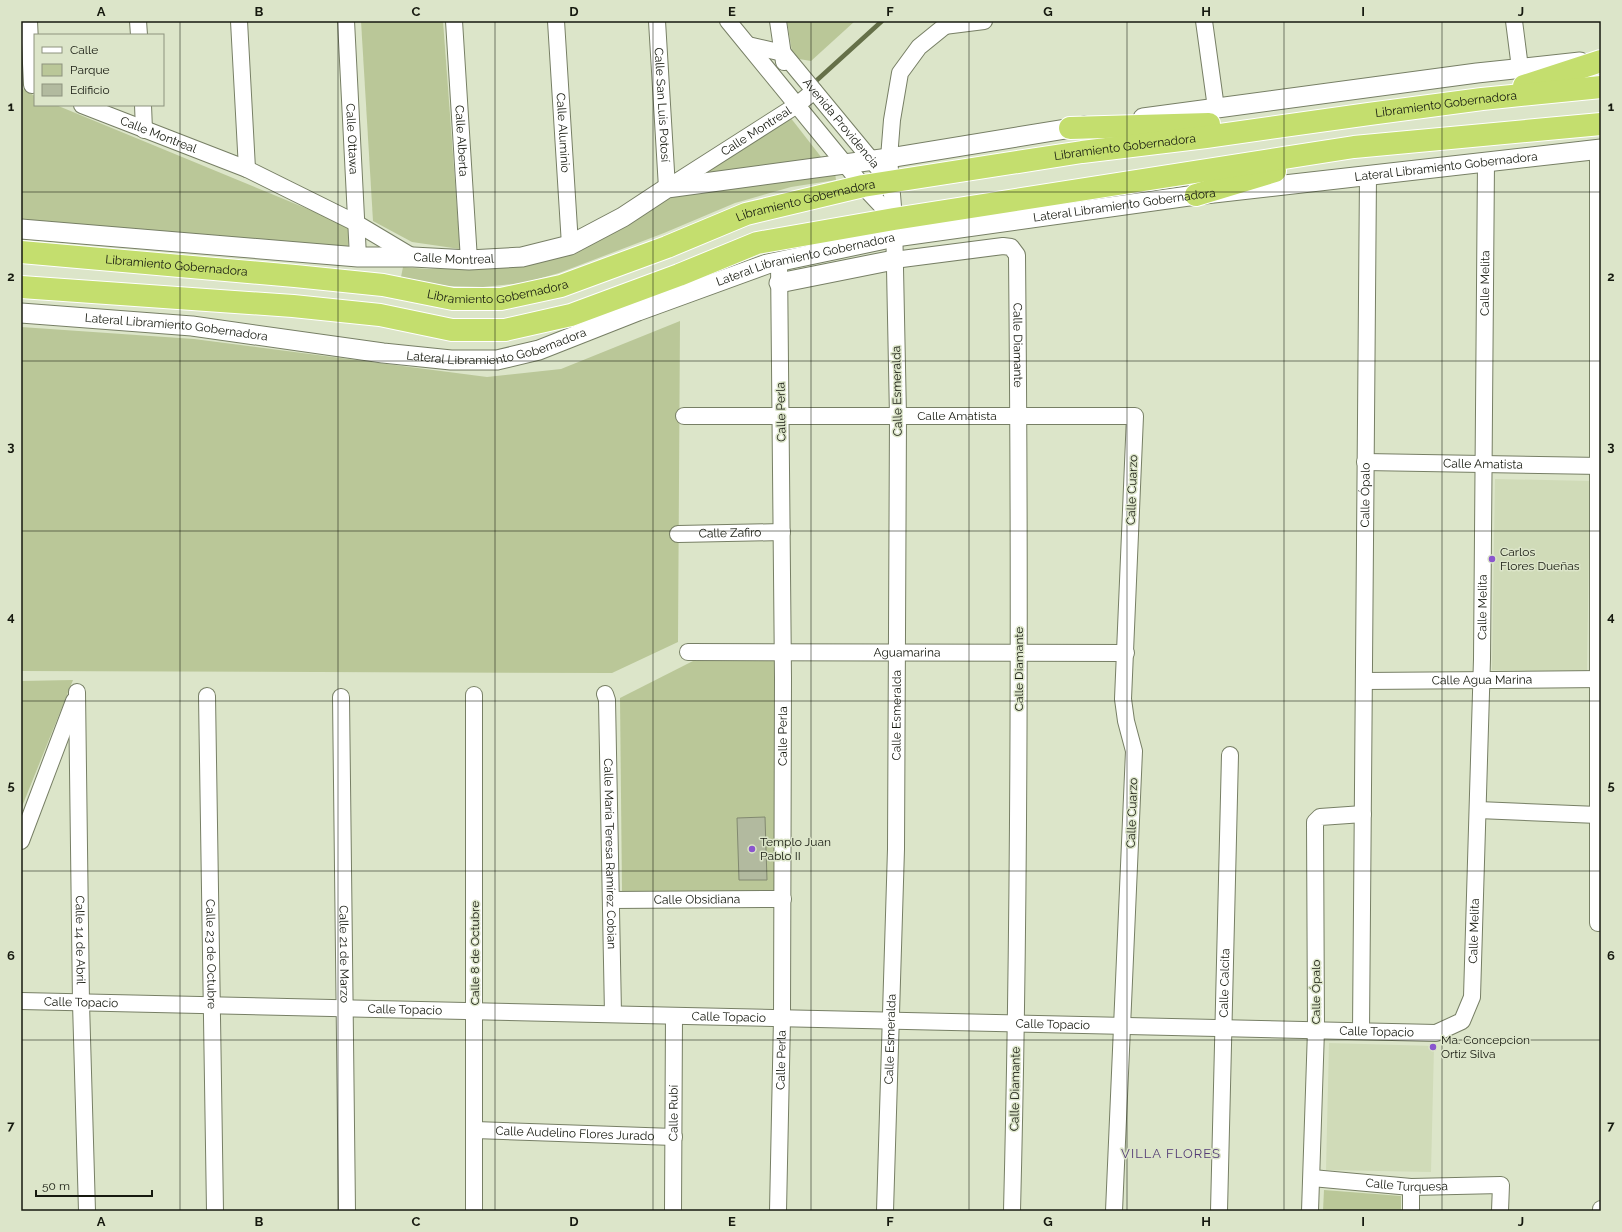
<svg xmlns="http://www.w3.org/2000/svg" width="1622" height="1232" viewBox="0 0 1622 1232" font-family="Raleway,sans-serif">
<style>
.built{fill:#d0dbb8}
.green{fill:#bac798}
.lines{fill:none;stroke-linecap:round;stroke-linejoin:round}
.stream{stroke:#657048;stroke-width:4.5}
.building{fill:#b2ba9f;stroke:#828970}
.minor-casing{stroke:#777f65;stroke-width:18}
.tertiary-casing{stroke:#777f65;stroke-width:21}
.trunk-casing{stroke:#fff;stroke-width:24}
.minor{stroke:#fff;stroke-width:16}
.tertiary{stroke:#fff;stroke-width:19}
.trunk{stroke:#c4de6e;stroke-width:22}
.grid{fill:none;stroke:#16190f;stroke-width:1;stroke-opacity:0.55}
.poi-dot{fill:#8a56ce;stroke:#dce5c9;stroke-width:1.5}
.labels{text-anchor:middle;stroke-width:3;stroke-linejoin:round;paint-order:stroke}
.street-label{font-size:12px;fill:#16190f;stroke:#dce5c9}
.poi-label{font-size:12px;fill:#16190f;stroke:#dce5c9;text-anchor:start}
.neighbourhood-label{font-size:13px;letter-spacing:1px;fill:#523a75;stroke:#dce5c9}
.neatline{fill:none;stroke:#16190f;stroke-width:1.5}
.grid-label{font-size:13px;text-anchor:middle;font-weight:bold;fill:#16190f}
</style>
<rect width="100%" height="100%" fill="#dce5c9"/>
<g class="built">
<polygon points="1495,479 1590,481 1587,672 1492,670"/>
<polygon points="1329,1043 1434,1046 1431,1172 1326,1170"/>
</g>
<g class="green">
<polygon points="361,21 443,21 460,249 412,242 373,221"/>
<polygon points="787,21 855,21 811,61 793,58"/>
<polygon points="21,88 35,96 35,105 56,105 349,226 348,247 21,221"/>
<polygon points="790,117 825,162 701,174"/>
<polygon points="835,173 836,180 791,187 735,203 664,233 559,273 524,283 483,287 447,286 401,277 403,267 427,269 470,268 621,228 668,199 677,196"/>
<polygon points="680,321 678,642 612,673 21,671 21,327 194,339 487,377 561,369"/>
<polygon points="775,660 777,892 622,893 620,698 693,661"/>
<polygon points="73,680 21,809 21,681"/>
<polygon points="1324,1190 1401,1196 1401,1211 1323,1211"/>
</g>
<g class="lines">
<polyline class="stream" points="816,81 882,21"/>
</g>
<polygon class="building" points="765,817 767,880 739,880 737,818"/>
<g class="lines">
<g class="minor-casing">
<g id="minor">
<polyline points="29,21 32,85"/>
<polyline points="138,21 139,35"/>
<polyline points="239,21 247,169"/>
<path id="s1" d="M 346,21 L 358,257"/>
<path id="s2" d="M 454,21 L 469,260"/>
<path id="s3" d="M 556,21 L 570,245"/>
<path id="s4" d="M 657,21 L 667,188 L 797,105 L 814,91"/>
<polyline points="728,21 863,186 894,219"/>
<polyline points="778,21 784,62"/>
<polyline points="1204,21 1216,108"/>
<polyline points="1514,21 1520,68"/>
<polyline points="944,26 984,21"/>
<path id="s5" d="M 748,45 L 783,53 L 878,168"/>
<path id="s6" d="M 82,105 L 247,169 L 356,223 L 413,257"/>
<polyline points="143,105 144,130"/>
<polyline points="1598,149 1598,923"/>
<path id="s7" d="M 894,260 L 1003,246 L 1011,247 L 1017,255 C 1020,574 1020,892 1012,1211"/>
<path id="s8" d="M 684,416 L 1135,416 L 1123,699 L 1126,721 L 1134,751 L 1114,1211"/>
<path id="s9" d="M 1365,462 L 1601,466"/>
<path id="s10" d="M 678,534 L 782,532"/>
<path id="s11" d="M 688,652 L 1126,653"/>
<path id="s12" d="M 1364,681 L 1601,679"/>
<path id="s13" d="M 77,692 L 81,1003 L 87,1211"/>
<path id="s14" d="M 605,694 L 607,700 L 613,1014"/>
<polyline points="474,695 474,1211"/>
<path id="s15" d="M 207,696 L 215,1211"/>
<path id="s16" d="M 341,697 L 347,1211"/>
<polyline points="1478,810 1598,815"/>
<polyline points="21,841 74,701"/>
<path id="s17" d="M 611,900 L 783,899"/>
<path id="s18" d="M 21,1001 L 1436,1033 L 1462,1021 L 1472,997 L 1482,659 L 1486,162"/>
<path id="s19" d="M 1361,1031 L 1368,175"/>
<path id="s20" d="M 475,1130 L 674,1137"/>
<path id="s21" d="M 1312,1178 L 1411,1187 L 1501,1185 L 1500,1211"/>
<path id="s22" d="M 673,1211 L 674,1016"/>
<path id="s23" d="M 778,1211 L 782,1018 L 783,678 L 779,261"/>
<path id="s24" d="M 885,1211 L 896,849 L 898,416 L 894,219 L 889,158 L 892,120 L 900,73 L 919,47 L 951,21"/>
<path id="s25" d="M 1219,1211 L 1230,755"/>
<polyline points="1310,1211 1316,1030 1315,822 1320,817 1363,814"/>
<polyline points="1411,1211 1411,1187"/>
<polyline points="1601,1211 1601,1209"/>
</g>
</g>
<g class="tertiary-casing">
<g id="tertiary">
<polyline points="1143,118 1477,73 1580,62"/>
<path id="s26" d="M 21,229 L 358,257 L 413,257 L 469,260 L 522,257 L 570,245 L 623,217 L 667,188 L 889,158 L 1084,126"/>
<polyline points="779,283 894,260"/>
<path id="s27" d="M 21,313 L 192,326 L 383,353 L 451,360 L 497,360 L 539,350 L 638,311 L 767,264 L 895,237 L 1196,195 L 1601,149"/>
</g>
</g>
<g class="trunk-casing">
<g id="trunk">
<polyline points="1524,86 1601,61"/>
<polyline points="1070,128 1209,124"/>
<polyline points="1196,195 1275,171"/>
<path id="s28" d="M 21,252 L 295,276 L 383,285 L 453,299 L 501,299 L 561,286 L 667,247 L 746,214 L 863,186 L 1082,152 L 1206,137 L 1369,114 L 1482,99 L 1601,87"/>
<polyline points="21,287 293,306 380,315 452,330 505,330 571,315 679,275 757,243 894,219 1354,147 1601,124"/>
</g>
</g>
<use href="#minor" class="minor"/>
<use href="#tertiary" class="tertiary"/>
<use href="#trunk" class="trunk"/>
</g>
<path class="grid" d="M 180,21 L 180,1211M 338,21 L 338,1211M 495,21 L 495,1211M 653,21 L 653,1211M 811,21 L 811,1211M 969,21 L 969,1211M 1127,21 L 1127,1211M 1284,21 L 1284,1211M 1442,21 L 1442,1211M 21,192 L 1601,192M 21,361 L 1601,361M 21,531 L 1601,531M 21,701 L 1601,701M 21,871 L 1601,871M 21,1040 L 1601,1040"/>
<g class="poi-dot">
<circle cx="1492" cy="559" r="4"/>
<circle cx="752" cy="849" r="4"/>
<circle cx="1433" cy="1047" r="4"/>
</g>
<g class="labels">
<g class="street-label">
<text dy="4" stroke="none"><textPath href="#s4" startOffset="84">Calle San Luis Potosí</textPath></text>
<text dy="4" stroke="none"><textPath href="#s28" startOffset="1452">Libramiento Gobernadora</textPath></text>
<text dy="4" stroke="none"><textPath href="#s5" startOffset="127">Avenida Providencia</textPath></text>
<text dy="4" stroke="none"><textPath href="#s4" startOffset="273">Calle Montreal</textPath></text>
<text dy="4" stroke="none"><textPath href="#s3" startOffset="112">Calle Aluminio</textPath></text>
<text dy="4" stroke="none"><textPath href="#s6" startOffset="82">Calle Montreal</textPath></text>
<text dy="4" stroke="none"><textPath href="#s1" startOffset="118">Calle Ottawa</textPath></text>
<text dy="4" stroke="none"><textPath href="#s2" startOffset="120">Calle Alberta</textPath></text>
<text dy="4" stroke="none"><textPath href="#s28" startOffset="1128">Libramiento Gobernadora</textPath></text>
<text dy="4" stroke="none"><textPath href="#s27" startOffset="1452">Lateral Libramiento Gobernadora</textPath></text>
<text dy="4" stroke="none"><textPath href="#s28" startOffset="804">Libramiento Gobernadora</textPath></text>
<text dy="4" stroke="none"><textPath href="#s27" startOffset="1128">Lateral Libramiento Gobernadora</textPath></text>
<text dy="4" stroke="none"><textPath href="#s26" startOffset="434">Calle Montreal</textPath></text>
<text dy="4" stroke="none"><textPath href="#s27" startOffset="804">Lateral Libramiento Gobernadora</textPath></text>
<text dy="4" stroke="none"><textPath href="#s28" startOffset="156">Libramiento Gobernadora</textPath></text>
<text dy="4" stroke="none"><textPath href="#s18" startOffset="2184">Calle Melita</textPath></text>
<text dy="4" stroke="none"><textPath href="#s28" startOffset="480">Libramiento Gobernadora</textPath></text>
<text dy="4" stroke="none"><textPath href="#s27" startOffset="156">Lateral Libramiento Gobernadora</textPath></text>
<text dy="4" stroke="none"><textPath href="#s27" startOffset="480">Lateral Libramiento Gobernadora</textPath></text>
<text dy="4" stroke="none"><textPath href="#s7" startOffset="218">Calle Diamante</textPath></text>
<text transform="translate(897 391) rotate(-91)" y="4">Calle Esmeralda</text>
<text transform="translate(781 412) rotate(-91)" y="4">Calle Perla</text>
<text dy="4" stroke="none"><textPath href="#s8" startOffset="273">Calle Amatista</textPath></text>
<text dy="4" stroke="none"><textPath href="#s9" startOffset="118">Calle Amatista</textPath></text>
<text transform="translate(1132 490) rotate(-88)" y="4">Calle Cuarzo</text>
<text dy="4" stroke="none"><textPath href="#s19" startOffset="536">Calle Ópalo</textPath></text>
<text dy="4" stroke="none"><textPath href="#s10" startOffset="52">Calle Zafiro</textPath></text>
<text dy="4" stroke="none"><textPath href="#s18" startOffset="1860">Calle Melita</textPath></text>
<text dy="4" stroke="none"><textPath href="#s11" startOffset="219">Aguamarina</textPath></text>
<text transform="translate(1019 669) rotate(-90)" y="4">Calle Diamante</text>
<text dy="4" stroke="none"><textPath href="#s12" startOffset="118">Calle Agua Marina</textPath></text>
<text dy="4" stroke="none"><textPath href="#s24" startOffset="496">Calle Esmeralda</textPath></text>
<text dy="4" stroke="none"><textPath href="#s23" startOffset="475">Calle Perla</textPath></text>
<text transform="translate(1132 813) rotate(-88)" y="4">Calle Cuarzo</text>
<text dy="4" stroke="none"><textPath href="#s14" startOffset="160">Calle María Teresa Ramírez Cobian</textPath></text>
<text dy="4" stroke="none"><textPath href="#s17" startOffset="86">Calle Obsidiana</textPath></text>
<text dy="4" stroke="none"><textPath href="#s18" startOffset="1536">Calle Melita</textPath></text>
<text dy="4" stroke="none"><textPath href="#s13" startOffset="248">Calle 14 de Abril</textPath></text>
<text transform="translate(475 953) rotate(-90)" y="4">Calle 8 de Octubre</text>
<text dy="4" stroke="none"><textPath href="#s15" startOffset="258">Calle 23 de Octubre</textPath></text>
<text dy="4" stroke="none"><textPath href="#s16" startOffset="257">Calle 21 de Marzo</textPath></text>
<text dy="4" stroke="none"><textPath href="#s25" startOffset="228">Calle Calcita</textPath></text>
<text transform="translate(1316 992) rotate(-90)" y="4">Calle Ópalo</text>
<text dy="4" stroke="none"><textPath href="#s18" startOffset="60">Calle Topacio</textPath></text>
<text dy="4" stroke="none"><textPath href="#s18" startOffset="384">Calle Topacio</textPath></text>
<text dy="4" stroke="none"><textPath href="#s18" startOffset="708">Calle Topacio</textPath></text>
<text dy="4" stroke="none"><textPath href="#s18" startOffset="1032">Calle Topacio</textPath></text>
<text dy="4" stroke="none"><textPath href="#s18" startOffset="1356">Calle Topacio</textPath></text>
<text dy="4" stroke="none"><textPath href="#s24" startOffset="172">Calle Esmeralda</textPath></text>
<text dy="4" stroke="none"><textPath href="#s23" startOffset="151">Calle Perla</textPath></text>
<text transform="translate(1015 1089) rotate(-89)" y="4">Calle Diamante</text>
<text dy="4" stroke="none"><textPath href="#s22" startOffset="98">Calle Rubí</textPath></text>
<text dy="4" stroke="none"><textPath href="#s20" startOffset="100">Calle Audelino Flores Jurado</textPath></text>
<text dy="4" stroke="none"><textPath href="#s21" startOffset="95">Calle Turquesa</textPath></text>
</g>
<g class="poi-label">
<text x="1500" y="556">Carlos<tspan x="1500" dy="14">Flores Dueñas</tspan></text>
<text x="760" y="846">Templo Juan<tspan x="760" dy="14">Pablo II</tspan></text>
<text x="1441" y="1044">Ma. Concepcion<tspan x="1441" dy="14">Ortiz Silva</tspan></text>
</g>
<g class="neighbourhood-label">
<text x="1171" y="1158">VILLA FLORES</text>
</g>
</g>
<rect width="1622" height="1232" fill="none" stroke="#dce5c9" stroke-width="44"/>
<rect x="34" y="34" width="130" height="72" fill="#dce5c9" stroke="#8d937f"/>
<rect x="42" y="47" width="20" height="6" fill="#ffffff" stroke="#8d937f"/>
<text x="70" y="54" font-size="12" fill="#16190f">Calle</text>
<rect x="42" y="64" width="20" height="12" fill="#bac798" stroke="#8d937f"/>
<text x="70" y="74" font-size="12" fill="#16190f">Parque</text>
<rect x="42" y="84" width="20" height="12" fill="#b2ba9f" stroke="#8d937f"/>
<text x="70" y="94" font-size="12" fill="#16190f">Edificio</text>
<path d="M36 1190v6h116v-6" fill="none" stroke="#16190f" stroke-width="2"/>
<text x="42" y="1190" font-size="12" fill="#16190f" stroke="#dce5c9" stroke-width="3" paint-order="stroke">50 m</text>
<rect x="22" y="22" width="1578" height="1188" class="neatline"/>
<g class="grid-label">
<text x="101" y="16">A</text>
<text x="259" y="16">B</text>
<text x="416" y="16">C</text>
<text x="574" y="16">D</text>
<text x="732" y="16">E</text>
<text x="890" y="16">F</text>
<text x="1048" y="16">G</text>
<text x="1206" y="16">H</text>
<text x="1363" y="16">I</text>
<text x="1521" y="16">J</text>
<text x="11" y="111">1</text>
<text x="1611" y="111">1</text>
<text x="11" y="281">2</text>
<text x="1611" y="281">2</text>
<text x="11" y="451">3</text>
<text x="1611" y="451">3</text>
<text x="11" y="621">4</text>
<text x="1611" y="621">4</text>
<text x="11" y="790">5</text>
<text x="1611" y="790">5</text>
<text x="11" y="960">6</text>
<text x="1611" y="960">6</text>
<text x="11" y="1130">7</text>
<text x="1611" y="1130">7</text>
<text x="101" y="1226">A</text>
<text x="259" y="1226">B</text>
<text x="416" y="1226">C</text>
<text x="574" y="1226">D</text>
<text x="732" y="1226">E</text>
<text x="890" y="1226">F</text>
<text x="1048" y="1226">G</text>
<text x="1206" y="1226">H</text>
<text x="1363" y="1226">I</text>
<text x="1521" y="1226">J</text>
</g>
</svg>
